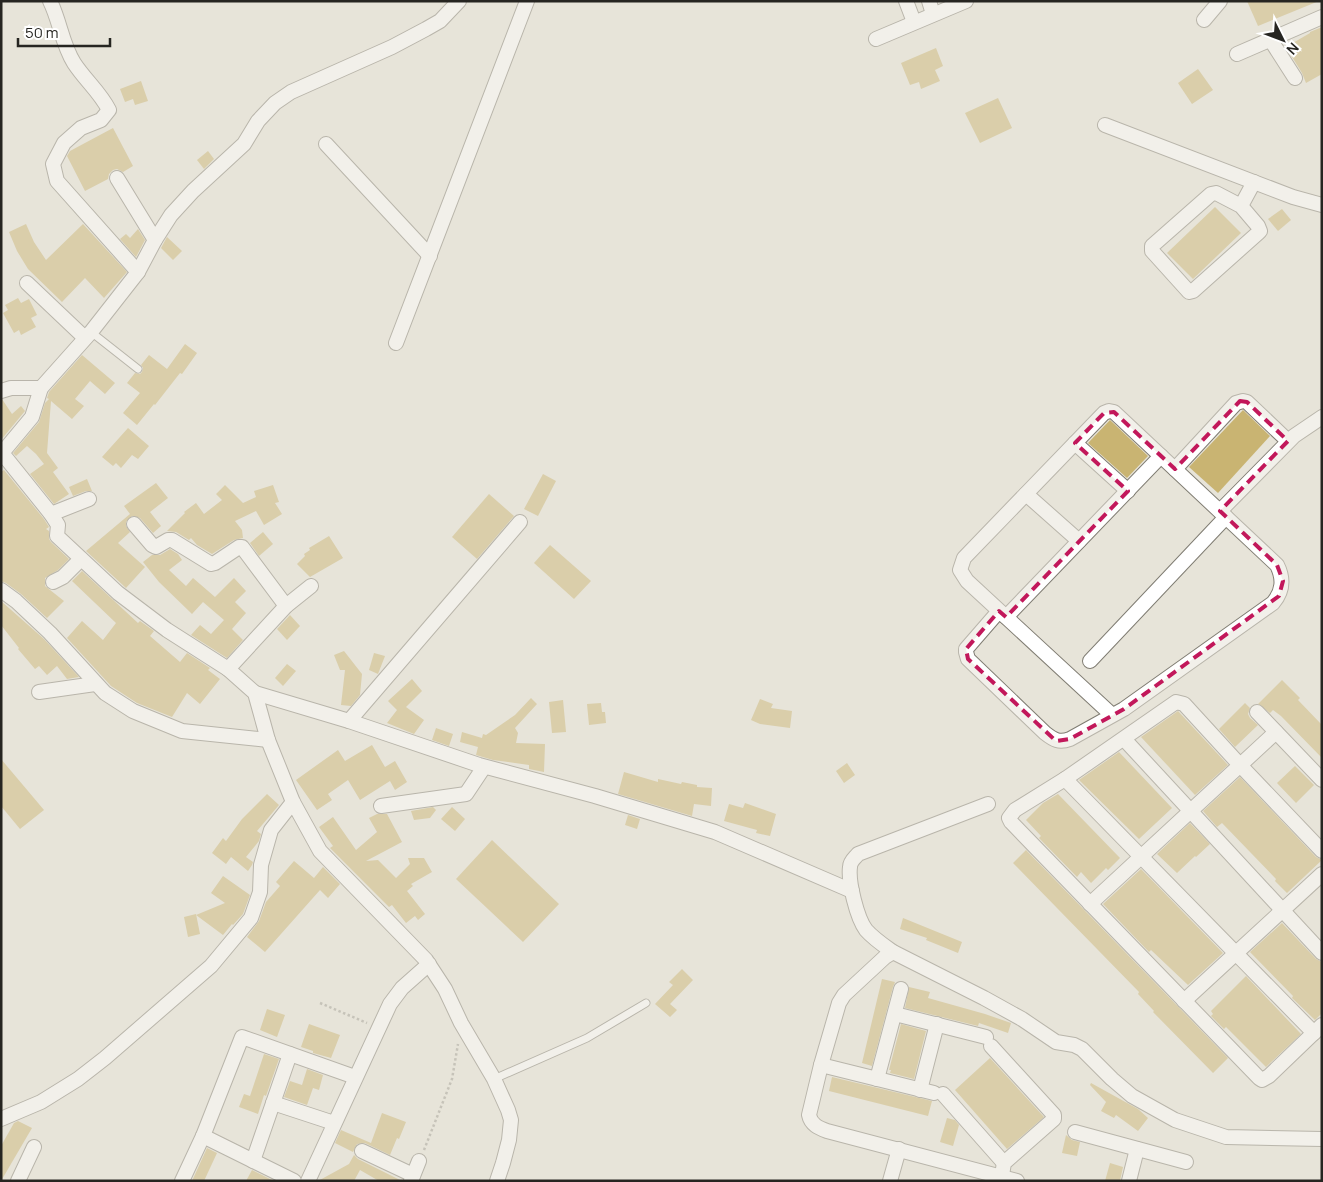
<svg xmlns="http://www.w3.org/2000/svg" width="1323" height="1182" viewBox="0 0 1323 1182" font-family="Manrope,sans-serif">
<style>
.building{fill:#c9b472}
.lines{fill:none;stroke-linecap:round;stroke-linejoin:round}
.lane-casing{stroke:#807d73;stroke-width:9}
.street-casing{stroke:#807d73;stroke-width:16}
.path{stroke:#9e9c93;stroke-width:2.5;stroke-dasharray:2.5 2.5;stroke-linecap:butt}
.lane{stroke:#fff;stroke-width:7}
.street{stroke:#fff;stroke-width:14}
.marked{fill:none;stroke:#c2185b;stroke-width:4;stroke-dasharray:10 6;stroke-linejoin:round}
</style>
<rect width="100%" height="100%" fill="#e7e4d9"/>
<g class="building">
<polygon points="1247,1 1319,1 1258,26"/>
<polygon points="1322,27 1322,74 1306,83 1302,73 1286,47 1310,33 1310,32"/>
<polygon points="936,48 943,66 935,70 940,81 921,89 919,82 910,85 901,63"/>
<polygon points="1198,69 1213,90 1192,104 1178,83"/>
<polygon points="141,81 148,101 135,105 133,99 125,102 120,89"/>
<polygon points="998,98 1012,128 980,143 965,113"/>
<polygon points="113,128 133,166 123,172 117,169 113,170 109,174 108,179 85,191 67,156 70,151"/>
<polygon points="208,151 214,159 204,169 197,160"/>
<polygon points="1215,207 1241,233 1193,279 1167,253"/>
<polygon points="1282,209 1291,220 1278,231 1268,219"/>
<polygon points="26,224 34,242 46,260 83,224 127,272 104,298 85,278 62,302 28,269 17,251 9,232"/>
<polygon points="138,229 145,240 136,257 120,239 126,234 130,238"/>
<polygon points="167,237 182,251 173,260 161,248"/>
<polygon points="18,298 21,303 29,299 37,315 31,318 36,327 21,335 19,330 14,333 3,313 8,310 5,305"/>
<polygon points="185,344 197,353 182,374 180,373 155,405 154,404 137,425 123,413 140,393 127,383 135,373 140,374 142,372 143,368 141,365 149,355 167,369"/>
<polygon points="82,355 115,383 105,394 90,381 75,399 84,406 72,419 51,401 47,453 58,468 53,472 69,494 54,504 30,474 44,464 36,454 27,446 16,456 13,453 39,422 45,403 49,399 47,398 49,392"/>
<polygon points="2,399 12,414 21,406 25,411 1,440"/>
<polygon points="1243,410 1270,436 1218,493 1189,467"/>
<polygon points="1110,420 1148,456 1127,478 1088,443"/>
<polygon points="128,428 149,446 138,459 132,455 121,468 116,463 113,466 102,457"/>
<polygon points="4,470 44,519 49,527 46,529 49,531 49,539 51,542 69,559 58,570 45,578 45,586 64,601 47,618 21,594 6,583 1,581 1,472"/>
<polygon points="543,474 556,481 538,516 524,509"/>
<polygon points="87,479 92,491 86,491 73,496 69,487"/>
<polygon points="156,483 168,498 150,512 161,526 153,533 140,518 132,516 126,522 126,526 130,532 118,543 145,567 126,588 86,551 130,514 124,506"/>
<polygon points="225,485 243,503 256,497 254,491 273,485 279,502 275,503 282,514 264,525 256,511 235,521 242,530 243,538 234,540 212,554 197,545 191,538 189,540 176,532 167,531 185,513 184,512 196,503 204,514 222,500 216,494"/>
<polygon points="489,494 514,516 477,559 452,537"/>
<polygon points="263,532 273,544 259,556 250,543"/>
<polygon points="329,536 343,558 310,577 297,564 305,556 304,554 310,550 309,548"/>
<polygon points="550,545 591,581 574,599 534,563"/>
<polygon points="170,549 178,554 182,560 169,570 186,586 193,578 215,597 234,578 246,591 235,602 246,613 232,629 243,640 227,658 191,635 200,625 211,634 224,620 203,602 192,614 159,582 143,562 152,555 160,555"/>
<polygon points="82,571 138,623 140,621 154,631 150,636 180,662 187,653 210,668 208,670 220,679 200,704 187,693 172,717 137,703 111,686 67,638 82,621 103,640 116,623 72,581"/>
<polygon points="1,601 44,639 79,677 67,679 57,666 47,675 39,666 35,669 18,649 19,648 1,625"/>
<polygon points="290,615 300,626 287,640 277,629"/>
<polygon points="344,651 362,674 360,695 351,706 341,705 345,670 340,670 334,655"/>
<polygon points="374,653 385,656 378,674 369,670"/>
<polygon points="287,664 296,671 283,686 275,678"/>
<polygon points="412,679 422,691 406,707 424,720 414,734 387,723 397,710 388,701"/>
<polygon points="1282,680 1300,698 1298,700 1322,725 1322,758 1281,716 1273,710 1270,713 1258,704"/>
<polygon points="531,698 537,704 515,728 518,733 516,743 545,744 544,772 529,769 529,765 493,760 476,755 478,747 460,742 462,732 482,738 483,734 486,735 515,715"/>
<polygon points="760,699 773,704 771,708 792,711 790,728 760,724 751,720"/>
<polygon points="563,700 566,732 552,733 549,702"/>
<polygon points="601,703 602,712 605,712 606,723 589,725 587,704"/>
<polygon points="1245,703 1250,708 1248,714 1250,718 1258,725 1235,747 1219,729"/>
<polygon points="1178,711 1228,765 1195,795 1141,737"/>
<polygon points="436,728 453,734 449,746 432,740"/>
<polygon points="372,745 385,767 395,761 407,782 395,790 390,781 360,800 348,780 328,794 332,800 317,810 296,780 338,750 345,761"/>
<polygon points="1119,752 1172,808 1139,839 1079,780"/>
<polygon points="1,759 44,810 20,829 1,806"/>
<polygon points="847,763 855,775 844,783 836,771"/>
<polygon points="1295,766 1314,785 1296,803 1277,783"/>
<polygon points="624,772 658,782 658,779 681,784 682,782 697,785 697,787 712,788 711,806 694,804 692,816 618,794"/>
<polygon points="1240,777 1316,857 1322,860 1287,893 1275,881 1276,879 1222,823 1217,827 1203,811"/>
<polygon points="267,794 279,805 257,831 261,834 259,841 246,857 253,862 252,865 248,871 231,857 226,864 212,853 223,838 226,841 242,819"/>
<polygon points="1058,794 1120,858 1108,870 1106,868 1091,883 1081,872 1077,877 1039,838 1041,836 1026,820 1043,803"/>
<polygon points="745,803 776,814 770,836 756,833 757,830 724,821 729,804 743,808"/>
<polygon points="433,807 436,810 430,818 414,820 411,811"/>
<polygon points="452,807 465,819 455,831 441,819"/>
<polygon points="377,814 387,814 402,842 366,861 378,860 396,878 410,864 408,858 424,858 432,872 411,884 413,886 407,891 425,914 418,920 415,916 406,923 392,905 389,907 330,848 333,846 319,827 333,817 356,850 377,832 369,818"/>
<polygon points="628,815 640,819 637,829 625,825"/>
<polygon points="1190,823 1210,844 1196,857 1195,856 1177,873 1157,854"/>
<polygon points="492,840 559,904 523,942 456,879"/>
<polygon points="1026,850 1228,1058 1213,1073 1153,1012 1154,1011 1138,994 1139,992 1013,863"/>
<polygon points="294,861 314,878 323,867 340,884 328,898 320,890 265,952 247,937 259,921 266,902 280,886 276,882"/>
<polygon points="1141,869 1223,953 1188,985 1151,950 1149,952 1103,904"/>
<polygon points="223,876 250,895 243,914 233,925 232,924 223,935 196,915 225,903 211,893"/>
<polygon points="196,914 200,934 188,937 184,917"/>
<polygon points="903,918 962,942 958,953 926,940 927,938 900,929"/>
<polygon points="1282,923 1316,959 1322,962 1322,1013 1315,1020 1292,998 1293,996 1250,952"/>
<polygon points="682,969 693,980 670,1004 677,1010 670,1017 655,1004 673,985 669,982"/>
<polygon points="1246,976 1301,1034 1266,1067 1226,1027 1224,1029 1211,1016 1213,1014 1211,1011"/>
<polygon points="882,979 895,982 893,987 872,1066 862,1063"/>
<polygon points="909,987 930,992 928,998 985,1014 1011,1023 1008,1033 979,1023 978,1026 905,1008"/>
<polygon points="267,1009 285,1015 277,1037 260,1030"/>
<polygon points="309,1024 340,1035 331,1058 313,1053 313,1051 301,1047"/>
<polygon points="901,1024 926,1031 914,1079 890,1073 891,1070 889,1070"/>
<polygon points="264,1054 279,1059 266,1096 264,1095 258,1114 239,1107 244,1094 250,1096"/>
<polygon points="990,1058 1044,1117 1007,1149 955,1090"/>
<polygon points="307,1069 323,1075 319,1090 313,1088 307,1105 284,1097 290,1081 302,1085"/>
<polygon points="832,1077 932,1101 928,1116 829,1091"/>
<polygon points="1091,1083 1138,1109 1148,1118 1138,1131 1116,1115 1114,1118 1101,1111 1106,1102 1090,1085"/>
<polygon points="382,1113 406,1122 399,1139 397,1138 390,1155 365,1143 357,1144 353,1152 335,1143 341,1130 371,1143"/>
<polygon points="947,1118 955,1120 959,1125 953,1146 940,1142"/>
<polygon points="18,1121 32,1128 1,1181 1,1146 14,1123"/>
<polygon points="1066,1135 1072,1140 1080,1142 1077,1156 1062,1153"/>
<polygon points="207,1148 217,1153 204,1181 192,1181"/>
<polygon points="354,1155 358,1159 402,1181 379,1181 360,1170 354,1181 318,1181 349,1164"/>
<polygon points="1110,1163 1123,1167 1120,1181 1105,1181"/>
<polygon points="252,1170 274,1181 246,1181"/>
</g>
<g class="lines">
<g class="lane-casing">
<g id="lane">
<polyline points="91,332 138,369"/>
<polyline points="494,1079 587,1038 646,1003"/>
</g>
</g>
<g class="street-casing">
<g id="street">
<path d="M 50,1 C 60,21 62,44 74,63 C 85,80 100,92 109,110 L 101,120 L 81,128 L 64,143 L 53,164 L 57,181 L 138,272"/>
<polyline points="459,1 440,21 426,29 392,47 291,92 275,103 258,121 244,144 193,191 171,215 155,240 138,272 91,332 41,388 32,417 2,453 51,514 58,525 57,536 118,593 167,630 228,669 255,693 268,740 293,802 320,851 426,960 445,989 461,1023 494,1079 508,1110 511,1120 509,1140 503,1163 497,1181"/>
<polyline points="906,1 914,22"/>
<polyline points="929,1 933,14"/>
<polyline points="1204,20 1220,1"/>
<polyline points="876,39 966,1"/>
<polyline points="1270,39 1295,78"/>
<polyline points="1237,54 1322,17"/>
<polyline points="1105,125 1293,197 1322,205"/>
<polyline points="326,144 430,256"/>
<polyline points="117,178 155,240"/>
<polyline points="1241,206 1216,193 1211,194 1152,246 1152,251 1189,292 1193,291 1258,233 1260,231 1258,226 1241,206 1254,182"/>
<polyline points="27,283 85,338"/>
<polyline points="396,343 527,1"/>
<polyline points="1,391 11,388 41,388"/>
<polyline points="1075,443 1128,491"/>
<polyline points="1175,469 1236,403 1243,401 1247,402 1288,441"/>
<polyline points="1026,494 1079,541"/>
<polyline points="1220,511 1294,436 1322,417"/>
<polyline points="51,514 89,499"/>
<polyline points="134,524 152,545 156,547 168,540 172,540 211,564 215,563 239,547 242,547 286,606"/>
<polyline points="53,582 63,577 81,559"/>
<polyline points="1,590 16,601 50,633 105,693 133,711 182,731 268,740"/>
<path d="M 999,611 L 966,649 L 966,652 L 968,659 L 1045,733 C 1054,740 1059,743 1070,739 L 1124,709 L 1273,603 C 1283,591 1284,579 1277,565 L 1114,412 L 1109,411 L 1104,413 L 964,558 L 960,570 L 967,581 L 1112,715"/>
<polyline points="1006,617 1161,456"/>
<polyline points="1090,661 1226,517"/>
<polyline points="228,669 286,606 311,586"/>
<polyline points="39,692 95,684"/>
<polyline points="255,693 349,721 479,765 595,796 715,832 852,891"/>
<polyline points="1257,712 1322,780"/>
<polyline points="349,721 520,522"/>
<polyline points="1124,739 1322,953"/>
<polyline points="1065,779 1314,1033"/>
<path d="M 988,804 L 858,854 C 855,858 850,861 850,867 C 848,882 857,918 866,930 C 874,939 883,945 893,952 L 885,957 L 844,995 L 839,1003 L 821,1065 L 809,1115 C 811,1125 819,1128 827,1131 L 1017,1181"/>
<polyline points="381,806 466,794 484,767"/>
<polyline points="1322,851 1239,764 1184,704 1176,702 1065,779 1015,810 1009,818 1011,822 1259,1078 1262,1080 1269,1076 1322,1025"/>
<polyline points="1090,904 1276,732"/>
<polyline points="893,952 984,998 1022,1019 1056,1042 1074,1045 1082,1049 1112,1079 1132,1096 1175,1120 1226,1137 1322,1139"/>
<polyline points="1184,1001 1322,874"/>
<polyline points="895,1014 986,1037"/>
<polyline points="991,1046 1054,1115 1054,1119 1004,1163 1001,1181"/>
<polyline points="821,1065 934,1093"/>
<polyline points="877,1079 901,989"/>
<polyline points="920,1090 937,1024"/>
<polyline points="943,1094 1004,1163"/>
<polyline points="273,1103 334,1123"/>
<polyline points="1,1119 41,1102 78,1079 105,1058 211,966 251,918 260,892 261,865 271,830 293,802"/>
<polyline points="1075,1132 1186,1162"/>
<polyline points="203,1136 294,1181"/>
<polyline points="362,1151 413,1175"/>
<polyline points="253,1161 290,1054"/>
<polyline points="18,1181 34,1147"/>
<polyline points="182,1181 203,1136 242,1037 355,1077"/>
<polyline points="308,1181 390,1004 402,988 429,964"/>
<polyline points="411,1181 419,1161"/>
<polyline points="890,1181 899,1149"/>
<polyline points="1129,1181 1137,1149"/>
</g>
</g>
<g class="path">
<polyline points="320,1003 367,1023"/>
<polyline points="424,1150 452,1079 458,1044"/>
</g>
<use href="#lane" class="lane"/>
<use href="#street" class="street"/>
</g>
<path d="M0 0H1323V1182H0ZM 1240,401 L 1247,402 L 1288,441 L 1220,511 L 1277,565 L 1283,581 L 1279,596 L 1124,709 L 1070,739 L 1056,741 L 968,659 L 966,649 L 999,611 L 1006,617 L 1128,491 L 1075,443 L 1104,413 L 1114,412 L 1175,469 Z" fill="#e7e4d9" fill-opacity=".55" fill-rule="evenodd"/>
<path class="marked" d="M 1240,401 L 1247,402 L 1288,441 L 1220,511 L 1277,565 L 1283,581 L 1279,596 L 1124,709 L 1070,739 L 1056,741 L 968,659 L 966,649 L 999,611 L 1006,617 L 1128,491 L 1075,443 L 1104,413 L 1114,412 L 1175,469 Z"/>
<rect width="1323" height="1182" fill="none" stroke="#262521" stroke-width="5"/>
<g transform="translate(1283 40) rotate(132)" stroke="#ffffff" stroke-width="4" paint-order="stroke">
<path d="M0-4L9 19L0 12L-9 19Z" fill="#262521"/>
<text y="-8" font-size="14" font-weight="bold" text-anchor="middle" fill="#262521">N</text>
</g>
<path d="M18 38v8h92v-8" fill="none" stroke="#262521" stroke-width="2.5"/>
<text x="25" y="38" font-size="15" fill="#262521" stroke="#ffffff" stroke-width="4" paint-order="stroke">50 m</text>
</svg>
